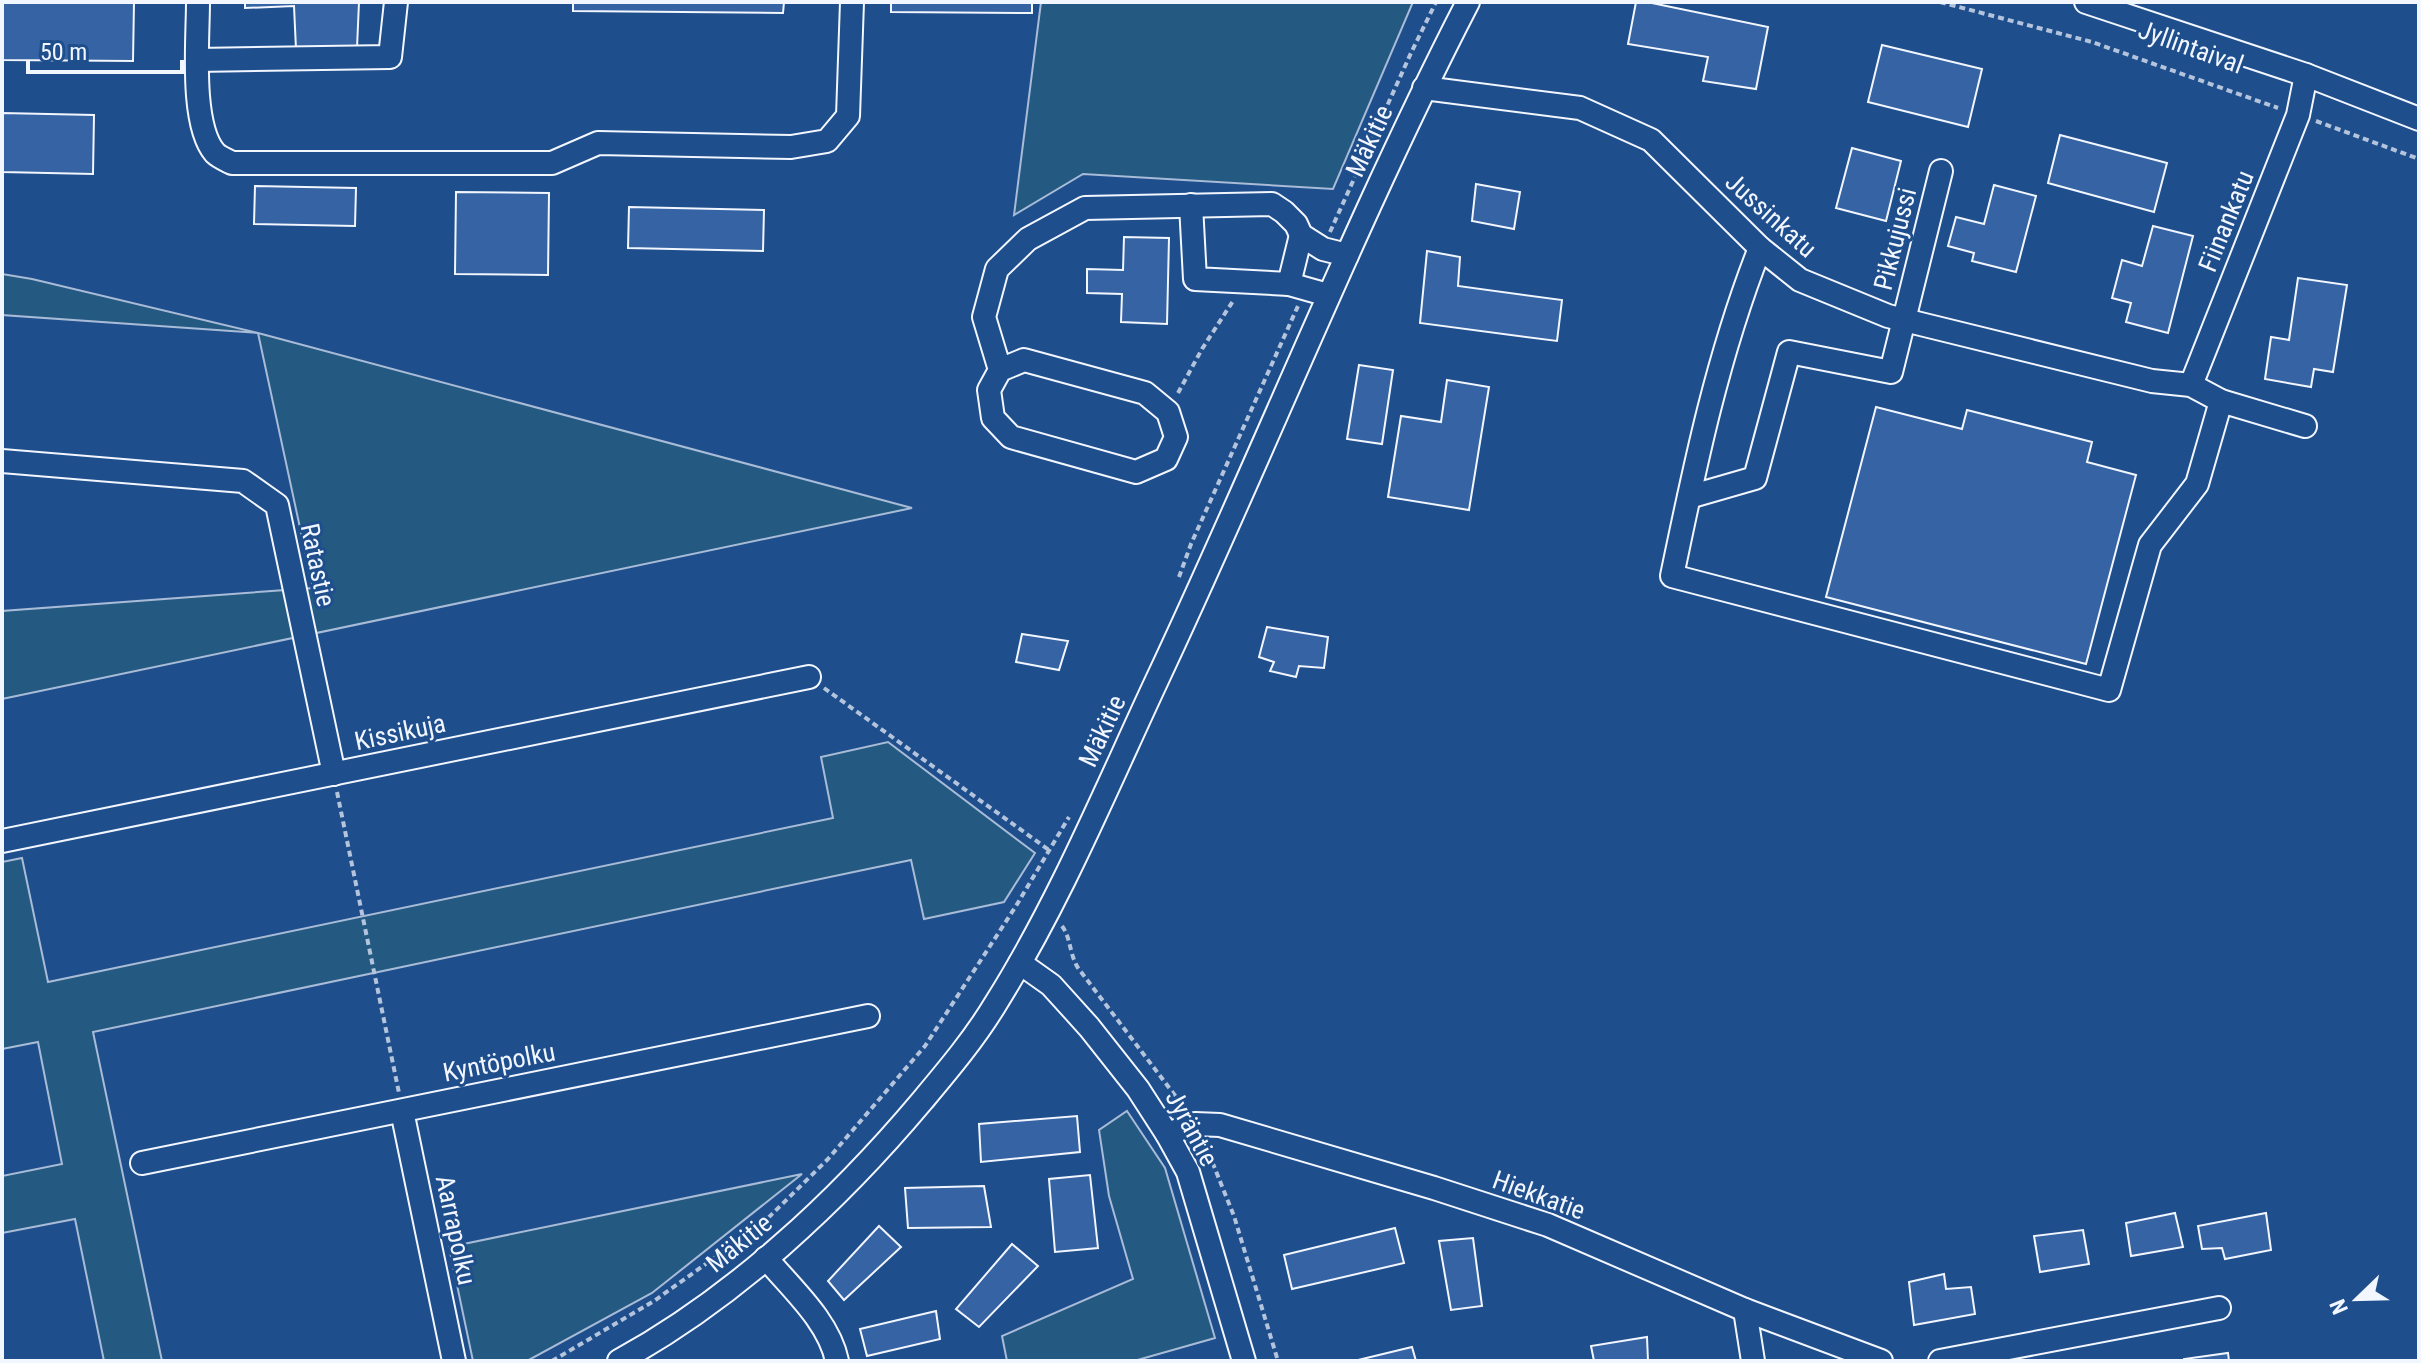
<svg xmlns="http://www.w3.org/2000/svg" width="2421" height="1363" viewBox="0 0 2421 1363" font-family="'Roboto Condensed',sans-serif">
<style>
.green{fill:#245a82;stroke:#a8bbd7;stroke-width:2}
.building{fill:#3563a3;stroke:#f2f6ff;stroke-width:2}
.lines{fill:none;stroke-linecap:round;stroke-linejoin:round}
.minor-casing{stroke:#f2f6ff;stroke-width:26}
.path{stroke:#b3c4dc;stroke-width:4;stroke-dasharray:6 4;stroke-linecap:butt}
.minor{stroke:#1f4e8c;stroke-width:22}
.labels{text-anchor:middle;stroke-width:6;stroke-linejoin:round;paint-order:stroke}
.street-label{font-size:26px;fill:#f2f6ff;stroke:#1f4e8c}
</style>
<rect width="100%" height="100%" fill="#1f4e8c"/>
<g class="green">
<polygon points="1041,2 1413,2 1333,189 1083,174 1014,215"/>
<polygon points="2,274 32,279 258,333 912,508 2,699 2,611 313,588 258,333 2,315"/>
<polygon points="888,742 1035,853 1004,902 924,919 911,860 93,1032 162,1361 104,1361 75,1219 2,1233 2,1176 62,1164 38,1042 2,1049 2,862 22,858 48,982 833,818 821,757"/>
<polygon points="1127,1111 1165,1168 1215,1338 1134,1361 1007,1361 1002,1336 1133,1279 1109,1196 1099,1130"/>
<polygon points="802,1174 652,1293 527,1361 473,1361 449,1247"/>
</g>
<g class="building">
<polygon points="2,2 134,2 133,61 2,60"/>
<polygon points="245,2 359,2 357,48 296,49 294,6 245,8"/>
<polygon points="573,2 784,2 783,13 573,11"/>
<polygon points="891,2 1032,2 1032,13 891,12"/>
<polygon points="1636,2 1647,2 1768,27 1756,89 1703,81 1708,57 1628,44"/>
<polygon points="1882,45 1982,69 1968,127 1868,102"/>
<polygon points="2,113 94,115 93,174 2,172"/>
<polygon points="2060,135 2167,163 2154,212 2048,183"/>
<polygon points="1852,148 1901,161 1886,221 1836,208"/>
<polygon points="1476,184 1520,192 1514,229 1472,221"/>
<polygon points="1994,185 2036,196 2016,272 1972,261 1974,253 1948,246 1956,217 1984,224"/>
<polygon points="255,186 356,188 355,226 254,224"/>
<polygon points="456,192 549,193 548,275 455,274"/>
<polygon points="629,207 764,210 763,251 628,248"/>
<polygon points="2153,226 2193,236 2168,333 2126,322 2131,303 2112,298 2122,260 2142,266"/>
<polygon points="1124,237 1169,238 1167,324 1121,322 1122,294 1087,293 1087,269 1123,270"/>
<polygon points="1427,251 1460,257 1458,286 1562,300 1557,341 1420,323"/>
<polygon points="2298,278 2347,285 2333,372 2314,369 2311,387 2265,379 2271,337 2289,340"/>
<polygon points="1359,365 1393,370 1382,444 1347,439"/>
<polygon points="1447,380 1489,387 1469,510 1388,497 1401,416 1441,422"/>
<polygon points="1876,407 1962,429 1967,410 2092,442 2087,462 2136,475 2086,664 1826,597"/>
<polygon points="1267,627 1328,637 1324,668 1299,666 1296,677 1270,671 1274,662 1259,657"/>
<polygon points="1022,634 1068,641 1059,670 1016,662"/>
<polygon points="1077,1116 1080,1152 981,1162 979,1124"/>
<polygon points="1090,1175 1098,1248 1055,1252 1049,1179"/>
<polygon points="984,1186 991,1227 908,1228 905,1188"/>
<polygon points="2175,1213 2183,1247 2131,1256 2126,1223"/>
<polygon points="2266,1213 2271,1250 2225,1259 2222,1248 2202,1249 2198,1226"/>
<polygon points="879,1226 901,1247 844,1300 828,1281"/>
<polygon points="1395,1228 1404,1263 1292,1289 1284,1255"/>
<polygon points="2083,1230 2089,1264 2040,1272 2034,1236"/>
<polygon points="1473,1238 1482,1306 1451,1310 1439,1241"/>
<polygon points="1012,1244 1038,1266 979,1327 956,1309"/>
<polygon points="1944,1274 1946,1289 1971,1287 1975,1314 1914,1325 1909,1282"/>
<polygon points="936,1311 940,1339 867,1356 860,1329"/>
<polygon points="1647,1337 1648,1361 1594,1361 1591,1346"/>
<polygon points="1412,1347 1416,1361 1354,1361"/>
<polygon points="2228,1353 2229,1361 2184,1361 2184,1359"/>
</g>
<g class="lines">
<g class="minor-casing">
<g id="minor">
<path d="M 198,2 C 198,40 190,124 215,153 C 219,157 226,160 232,163 L 552,163 L 598,143 L 791,147 L 827,141 L 848,116 L 852,2"/>
<polyline points="2086,2 2306,75 2419,119"/>
<polyline points="197,60 390,57 396,2"/>
<polyline points="1424,88 1580,108 1651,140 1760,248 1800,280 1888,316 2152,381 2191,385 2221,401 2305,426"/>
<polyline points="1191,205 1195,279 1289,284 1301,235"/>
<path d="M 1760,248 C 1718,354 1695,465 1672,576 L 2109,690 L 2150,545 L 2197,484 L 2221,401"/>
<polyline points="1289,284 1328,295"/>
<polyline points="1000,370 1024,360 1145,393 1168,412 1176,437 1166,459 1136,472 1011,437 993,418 989,390 1000,370 984,317 997,269 1028,239 1085,208 1272,204 1284,212 1296,224 1301,235 1323,249 1347,255"/>
<polyline points="2191,385 2298,115 2306,75"/>
<polyline points="2,461 243,481 277,505 334,774"/>
<polyline points="1689,497 1755,478 1789,352 1891,372 1941,171"/>
<polyline points="2,841 809,677"/>
<polyline points="1020,963 1051,985 1089,1027 1138,1089 1167,1134 1188,1172 1244,1361"/>
<polyline points="402,1111 454,1361"/>
<polyline points="1167,1134 1195,1124 1220,1125 1434,1188 1548,1225 1745,1310 1881,1361"/>
<polyline points="142,1163 868,1016"/>
<path d="M 766,1258 C 791,1288 829,1321 837,1361"/>
<polyline points="1745,1310 1753,1361"/>
<path d="M 619,1361 C 734,1298 838,1201 922,1101 C 948,1070 975,1038 996,1003 C 1060,901 1106,789 1157,680 C 1263,455 1354,223 1468,2"/>
<polyline points="1940,1361 2219,1308"/>
</g>
</g>
<g class="path">
<polyline points="1940,2 2092,42 2278,108"/>
<polyline points="2316,121 2419,159"/>
<polyline points="1330,232 1411,53 1436,2"/>
<polyline points="1178,393 1202,349 1233,301"/>
<polyline points="1179,577 1191,544 1298,306"/>
<polyline points="824,688 1049,850"/>
<polyline points="337,792 399,1093"/>
<path d="M 1062,926 C 1071,938 1069,953 1078,968 L 1183,1106"/>
<polyline points="1205,1144 1234,1216 1278,1361"/>
<polyline points="552,1361 654,1301 763,1223 828,1159 925,1046 1016,906 1069,817"/>
</g>
<use href="#minor" class="minor"/>
</g>
<g class="labels">
<g class="street-label">
<text transform="translate(2191 47) rotate(20)" y="9">Jyllintaival</text>
<text transform="translate(1369 141) rotate(-65)" y="9">Mäkitie</text>
<text transform="translate(1771 215) rotate(42)" y="9">Jussinkatu</text>
<text transform="translate(2226 221) rotate(-68)" y="9">Fiinankatu</text>
<text transform="translate(1895 239) rotate(-76)" y="9">Pikkujussi</text>
<text transform="translate(318 565) rotate(78)" y="9">Ratastie</text>
<text transform="translate(1102 731) rotate(-65)" y="9">Mäkitie</text>
<text transform="translate(400 732) rotate(-12)" y="9">Kissikuja</text>
<text transform="translate(499 1062) rotate(-11)" y="9">Kyntöpolku</text>
<text transform="translate(1192 1128) rotate(62)" y="9">Jyräntie</text>
<text transform="translate(1539 1195) rotate(20)" y="9">Hiekkatie</text>
<text transform="translate(456 1230) rotate(78)" y="9">Aarrapolku</text>
<text transform="translate(739 1243) rotate(-39)" y="9">Mäkitie</text>
</g>
</g>
<rect width="2421" height="1363" fill="none" stroke="#f2f6ff" stroke-width="8"/>
<g transform="translate(2357 1299) rotate(247)" stroke="#1f4e8c" stroke-width="6" paint-order="stroke">
<path d="M0-6L14 30L0 20L-14 30Z" fill="#f2f6ff"/>
<text y="-12" font-size="22" font-weight="bold" text-anchor="middle" fill="#f2f6ff">N</text>
</g>
<path d="M28 60v12h154v-12" fill="none" stroke="#f2f6ff" stroke-width="4"/>
<text x="40" y="60" font-size="24" fill="#f2f6ff" stroke="#1f4e8c" stroke-width="6" paint-order="stroke">50 m</text>
</svg>
